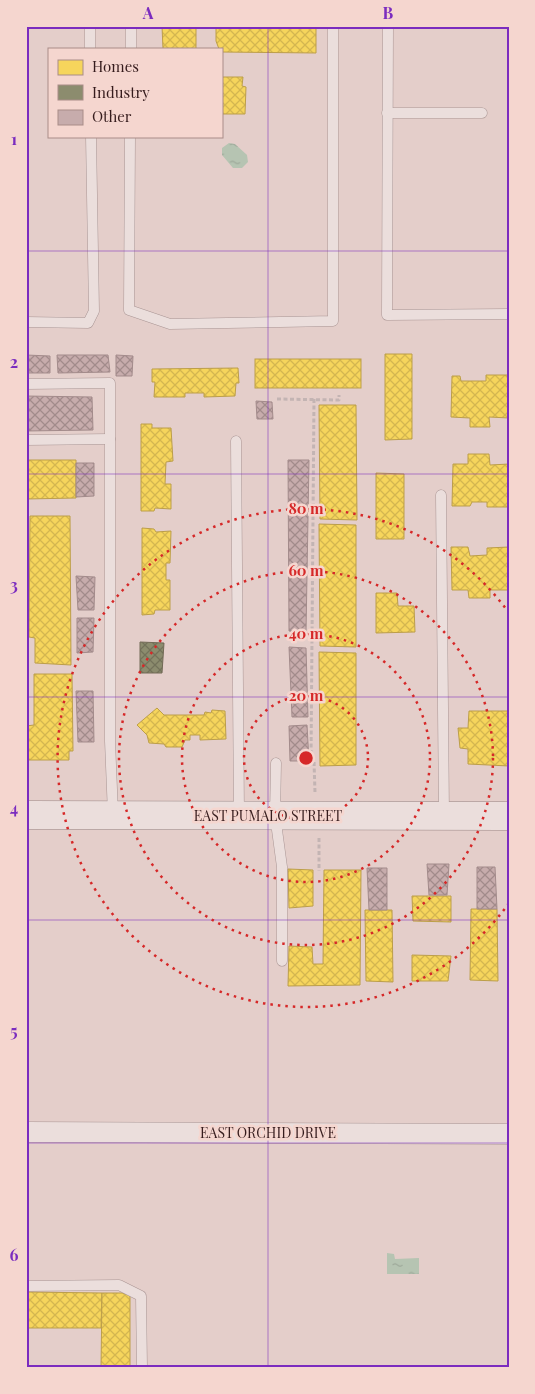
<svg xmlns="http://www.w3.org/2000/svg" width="535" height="1394" viewBox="0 0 535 1394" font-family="'Playfair Display',serif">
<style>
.water{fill:url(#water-ripples)}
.homes{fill:url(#homes-cross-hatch);stroke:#bc9e49}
.industry{fill:url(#industry-cross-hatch);stroke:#726a56}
.building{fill:url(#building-cross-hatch);stroke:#a38b8b}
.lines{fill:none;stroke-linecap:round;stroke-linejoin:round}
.lane-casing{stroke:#a99594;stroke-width:11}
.street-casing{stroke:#a99594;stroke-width:21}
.secondary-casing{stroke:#988584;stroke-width:29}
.path{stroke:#c3b4b3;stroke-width:3;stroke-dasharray:4 2.5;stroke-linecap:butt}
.lane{stroke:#ebdedc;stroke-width:10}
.street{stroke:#ebdedc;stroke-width:20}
.secondary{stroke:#ebdedc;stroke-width:28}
.grid{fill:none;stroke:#7b2cbf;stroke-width:1;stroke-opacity:0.55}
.ring{fill:none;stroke:#d62828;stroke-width:2.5;stroke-dasharray:2.5 5}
.labels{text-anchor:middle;stroke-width:5;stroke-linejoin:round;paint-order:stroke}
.street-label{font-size:14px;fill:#361c1d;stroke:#f5d6cf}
.centre{fill:#d62828;stroke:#f5d6cf;stroke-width:2.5}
.ring-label{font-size:15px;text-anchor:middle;font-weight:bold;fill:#d62828;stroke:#f5d6cf;stroke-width:5;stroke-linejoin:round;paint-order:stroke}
.neatline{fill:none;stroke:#7b2cbf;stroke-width:2}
.grid-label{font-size:16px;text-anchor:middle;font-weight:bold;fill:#7b2cbf}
</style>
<defs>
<pattern id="water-ripples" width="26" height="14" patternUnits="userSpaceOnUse" patternTransform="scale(1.25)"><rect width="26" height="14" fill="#b6c4b2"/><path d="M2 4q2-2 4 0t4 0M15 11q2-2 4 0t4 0" fill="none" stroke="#9da899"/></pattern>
<pattern id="homes-cross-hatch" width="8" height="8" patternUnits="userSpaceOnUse" patternTransform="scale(1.25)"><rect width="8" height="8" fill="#f6d55c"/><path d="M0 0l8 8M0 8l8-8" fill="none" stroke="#d4b650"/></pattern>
<pattern id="industry-cross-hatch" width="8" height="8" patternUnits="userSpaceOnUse" patternTransform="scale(1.25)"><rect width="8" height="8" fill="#8c8c6e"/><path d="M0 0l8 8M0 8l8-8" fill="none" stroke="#73725a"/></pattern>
<pattern id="building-cross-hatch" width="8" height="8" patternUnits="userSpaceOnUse" patternTransform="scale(1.25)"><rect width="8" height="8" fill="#c7acac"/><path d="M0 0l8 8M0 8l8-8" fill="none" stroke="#a28b8b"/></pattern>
</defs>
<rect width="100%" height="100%" fill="#e4ceca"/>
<g class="water">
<polygon points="229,143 235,144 247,155 248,162 242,168 233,168 222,155 222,148"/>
<polygon points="387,1253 394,1254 395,1259 419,1258 419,1274 387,1274"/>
</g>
<g class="homes">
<polygon points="162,26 196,26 196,49 163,49"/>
<polygon points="216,26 316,26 316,53 221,52 221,49 219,49 216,41"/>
<polygon points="221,77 243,77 242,86 246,87 245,114 221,114"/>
<polygon points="385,354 412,354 412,439 385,440"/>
<rect x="255" y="359" width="106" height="29"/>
<polygon points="238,368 239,383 236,383 235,396 204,397 204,393 185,393 185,397 154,397 155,382 152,382 152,369"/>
<polygon points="486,375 509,375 509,418 489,417 490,427 470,427 470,418 451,417 452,376 460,376 461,381 486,381"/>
<polygon points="319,405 356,405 357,520 320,519"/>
<polygon points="141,424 152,424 152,428 171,428 173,461 166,462 165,484 171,484 171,509 155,508 154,511 141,511"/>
<polygon points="468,454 489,454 490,465 509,464 509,507 487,507 487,502 472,502 470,506 452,506 453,464 468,464"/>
<polygon points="26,460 76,460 76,498 26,499"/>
<polygon points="376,473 404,474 404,539 376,539"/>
<polygon points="30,516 70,516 71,665 35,663 35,638 29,637"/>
<polygon points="319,524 356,525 356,647 320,646"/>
<polygon points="142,528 154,529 156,532 171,531 170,563 166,563 166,580 170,580 170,610 155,610 154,614 142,615"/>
<polygon points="451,547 468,547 470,556 487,555 487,548 509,547 509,590 490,590 490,598 469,598 468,590 452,590"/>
<polygon points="376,593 397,593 398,606 414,606 415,632 376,633"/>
<polygon points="319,652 356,653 356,765 320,766"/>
<polygon points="34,674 72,674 73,751 69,751 69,760 26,760 26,726 34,725"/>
<polygon points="157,708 164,715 204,715 205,712 211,713 212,710 225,711 226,739 200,740 200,735 190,735 190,740 185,740 182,747 166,747 164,744 149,743 147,735 137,725"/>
<polygon points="469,711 509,711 509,766 468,764 468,749 460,748 458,728 468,728"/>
<polygon points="288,869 313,870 313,906 289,908"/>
<polygon points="324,870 361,870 360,985 288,986 289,946 312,947 313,964 323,964"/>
<polygon points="412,896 451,896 451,922 413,921"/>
<polygon points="471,909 497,909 498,981 470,980"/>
<polygon points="365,910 392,910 393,982 366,981"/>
<polygon points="412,955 451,956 448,981 412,981"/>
<polygon points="26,1292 102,1293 101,1328 26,1328"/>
<polygon points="102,1293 130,1293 130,1368 101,1368"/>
</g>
<polygon class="industry" points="140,642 164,643 162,673 140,673"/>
<g class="building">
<polygon points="26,355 50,356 50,373 26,373"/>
<polygon points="57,355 108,355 110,372 58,373"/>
<polygon points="116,355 133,356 132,376 116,376"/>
<polygon points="26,396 92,397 93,430 26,431"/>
<polygon points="256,401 272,402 273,419 257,419"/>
<polygon points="288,460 309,460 306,633 289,631"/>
<polygon points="76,463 94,463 94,496 76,497"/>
<polygon points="76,576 95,577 94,610 78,610"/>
<polygon points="77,618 94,618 93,652 77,653"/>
<polygon points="289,647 306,648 308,717 292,717"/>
<polygon points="76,691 93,691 94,742 78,742"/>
<polygon points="307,725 309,761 290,761 289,726"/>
<polygon points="427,864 449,864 447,895 429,895"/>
<polygon points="477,867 495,867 497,909 477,909"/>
<polygon points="367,868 387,868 387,910 369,910"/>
</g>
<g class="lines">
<g class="lane-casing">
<g id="lane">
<polyline points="90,26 90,49"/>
<polyline points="388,26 387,315 509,314"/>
<polyline points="131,49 131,26"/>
<polyline points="387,113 482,113"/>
<polyline points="130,136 129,310 170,324 333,321 333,26"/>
<polyline points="26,322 88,323 94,311 91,136"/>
<polyline points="26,384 110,383 110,741 113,814"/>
<polyline points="26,440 110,439"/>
<polyline points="236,441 239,814"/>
<polyline points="441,495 444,815"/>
<polyline points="276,763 275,815 282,867 282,961"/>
<polyline points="26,1286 119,1285 141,1296 142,1368"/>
</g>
</g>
<g class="street-casing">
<polyline id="street" points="26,1132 509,1134"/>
</g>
<g class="secondary-casing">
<polyline id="secondary" points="26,815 509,816"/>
</g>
<g class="path">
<polyline points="277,399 339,400 339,395"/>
<polyline points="314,399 311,757 314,761 315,793"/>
<polyline points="319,838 319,871"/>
</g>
<use href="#lane" class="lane"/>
<use href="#street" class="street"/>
<use href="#secondary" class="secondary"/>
</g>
<path class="grid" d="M 268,26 L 268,1368M 26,251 L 509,251M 26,474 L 509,474M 26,697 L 509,697M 26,920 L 509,920M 26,1143 L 509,1143"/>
<g class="ring">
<circle cx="306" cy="758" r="62"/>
<circle cx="306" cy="758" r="124"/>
<circle cx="306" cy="758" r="187"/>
<path d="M509 903A249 249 0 1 1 509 613"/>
</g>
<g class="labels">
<g class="street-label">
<text x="268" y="821">EAST PUMALO STREET</text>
<text x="268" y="1138">EAST ORCHID DRIVE</text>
</g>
</g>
<circle cx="306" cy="758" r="8" class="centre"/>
<g class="ring-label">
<text x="306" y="514">80 m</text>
<text x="306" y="576">60 m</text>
<text x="306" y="639">40 m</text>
<text x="306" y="701">20 m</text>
</g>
<rect width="535" height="1394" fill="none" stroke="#f5d6cf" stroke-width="55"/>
<rect x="48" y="48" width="175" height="90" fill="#f5d6cf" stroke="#a98c88"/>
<rect x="58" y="60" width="25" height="15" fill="#f6d55c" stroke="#a98c88"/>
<text x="92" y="72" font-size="15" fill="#361c1d">Homes</text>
<rect x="58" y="85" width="25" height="15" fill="#8c8c6e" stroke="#a98c88"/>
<text x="92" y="98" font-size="15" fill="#361c1d">Industry</text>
<rect x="58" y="110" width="25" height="15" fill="#c7acac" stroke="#a98c88"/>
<text x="92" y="122" font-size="15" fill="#361c1d">Other</text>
<rect x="28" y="28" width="480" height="1338" class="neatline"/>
<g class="grid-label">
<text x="148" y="19">A</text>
<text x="388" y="19">B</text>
<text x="14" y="145">1</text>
<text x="14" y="368">2</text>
<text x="14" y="591">3</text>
<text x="14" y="814">4</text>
<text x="14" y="1037">5</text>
<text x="14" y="1261">6</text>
</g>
</svg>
